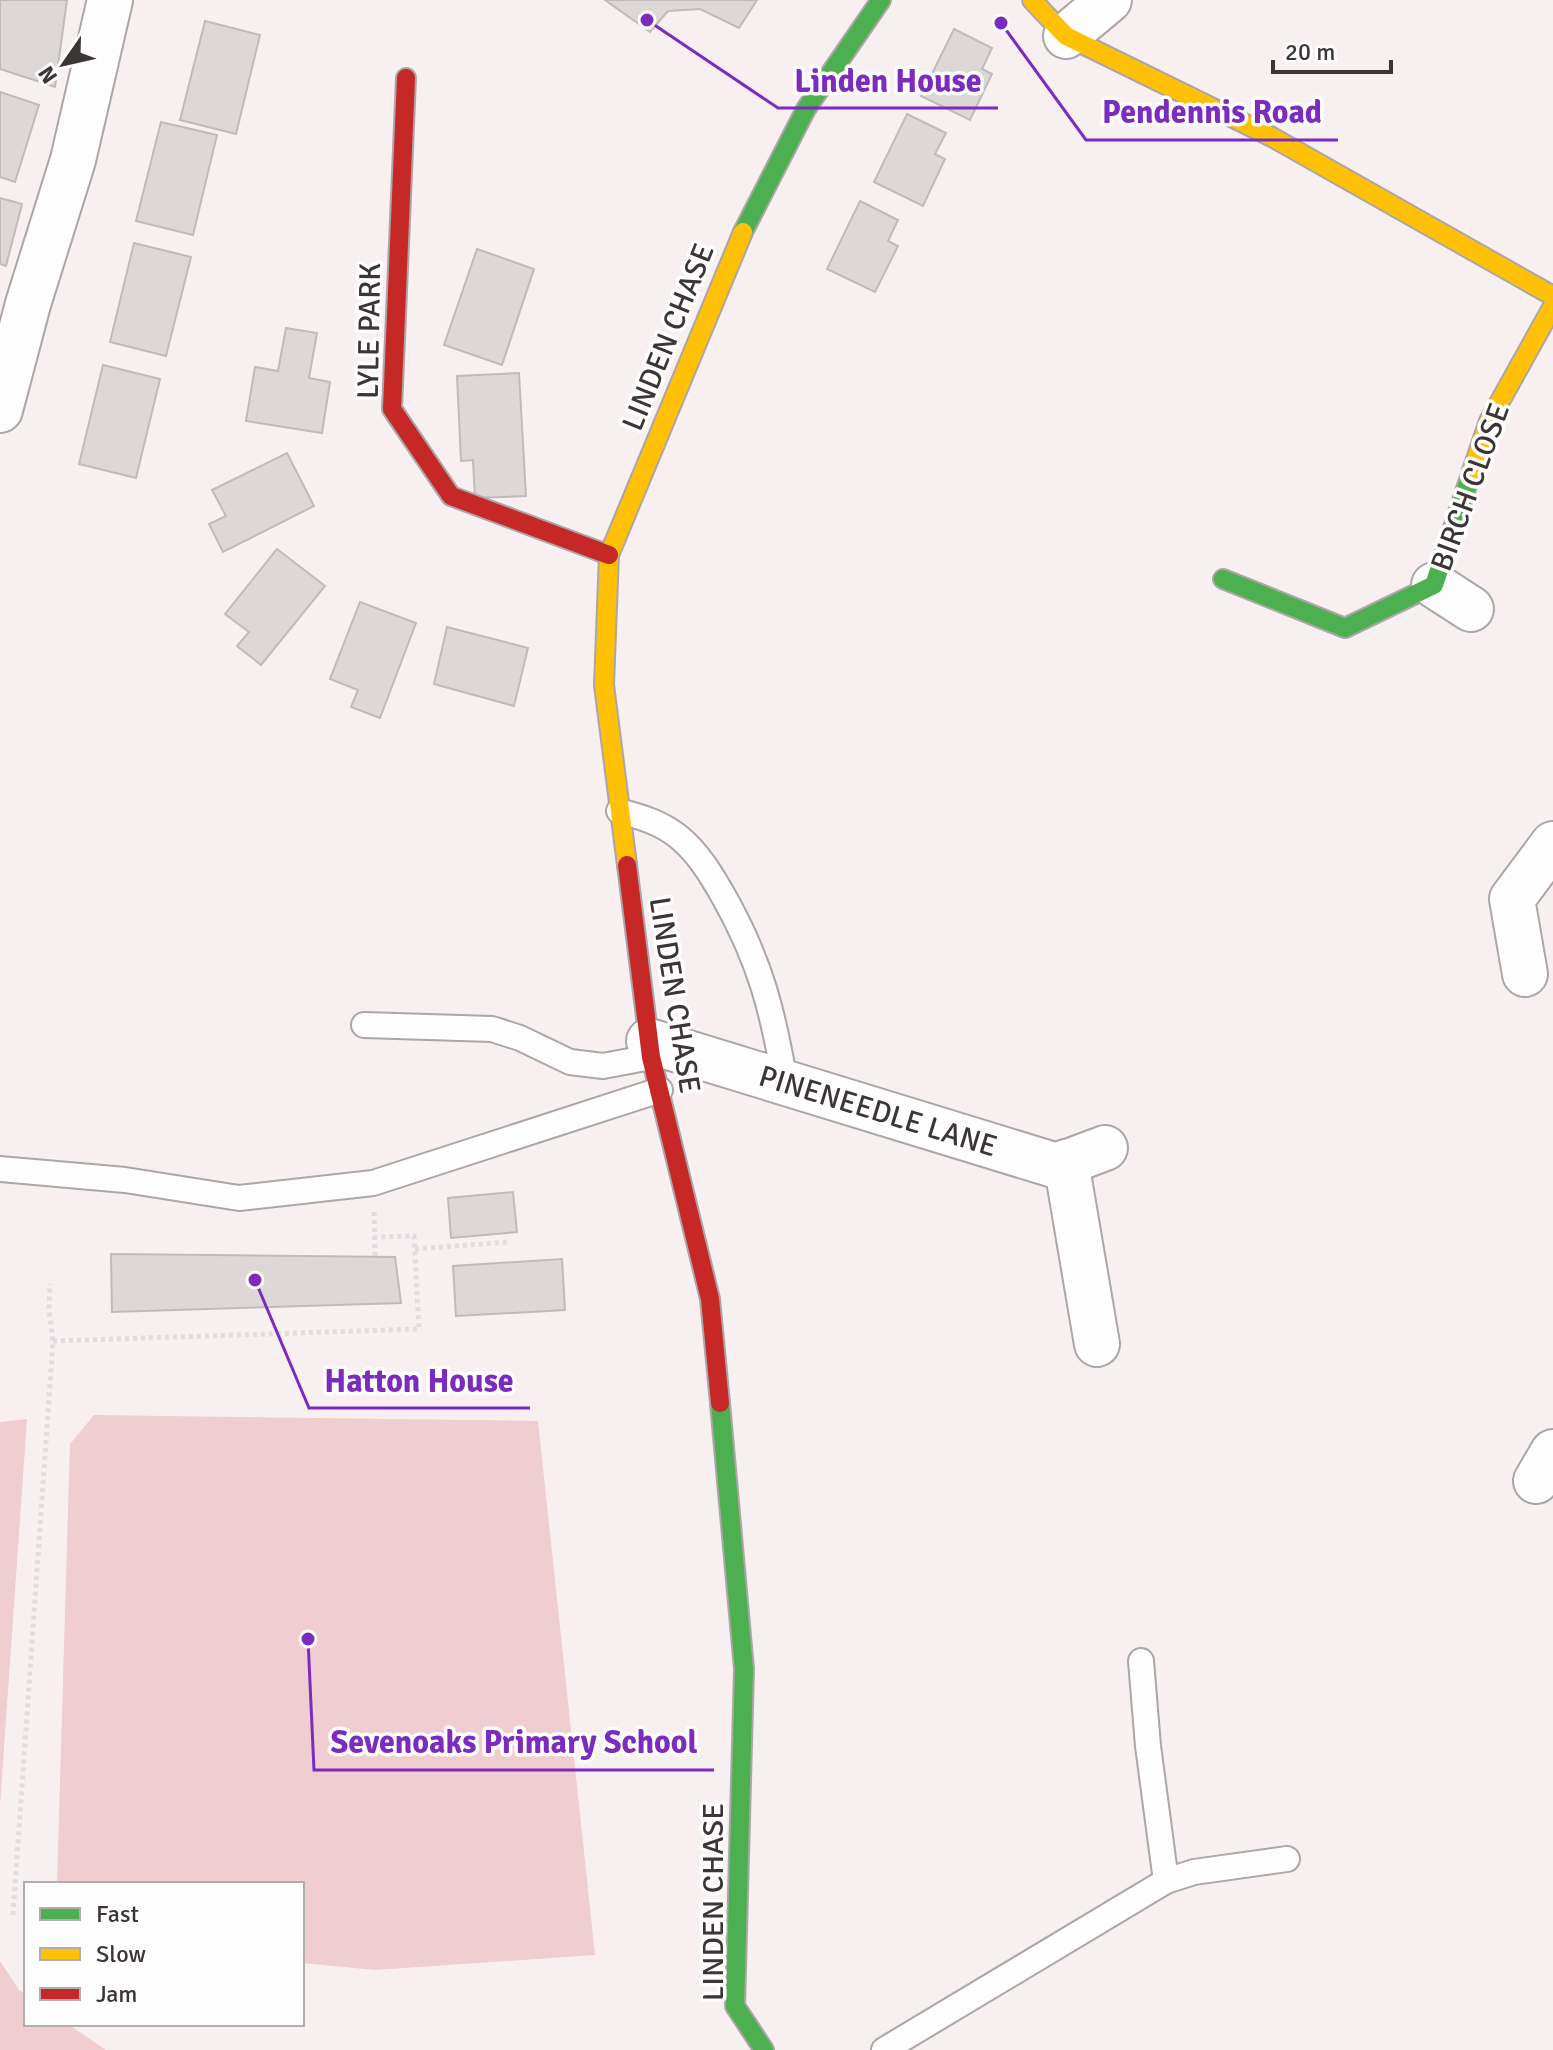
<svg xmlns="http://www.w3.org/2000/svg" width="1553" height="2050" viewBox="0 0 1553 2050" font-family="Signika,sans-serif">
<style>
.green{fill:#efcdd0}
.building{fill:#ded7d8;stroke:#c1babb;stroke-width:2}
.lines{fill:none;stroke-linecap:round;stroke-linejoin:round}
.lane-casing{stroke:#aca6a6;stroke-width:28}
.street-casing{stroke:#aca6a6;stroke-width:48}
.fast-casing{stroke:#aca6a6;stroke-width:22}
.slow-casing{stroke:#aca6a6;stroke-width:22}
.jam-casing{stroke:#aca6a6;stroke-width:22}
.path{stroke:#dfdddd;stroke-width:5;stroke-dasharray:4 4;stroke-linecap:butt}
.lane{stroke:#fefdfd;stroke-width:24}
.street{stroke:#fefdfd;stroke-width:44}
.fast{stroke:#4caf50;stroke-width:18}
.slow{stroke:#ffc107;stroke-width:18}
.jam{stroke:#c62828;stroke-width:18}
.labels{text-anchor:middle;stroke-width:7;stroke-linejoin:round;paint-order:stroke}
.street-label{font-size:30px;fill:#3b3535;stroke:#fdfdfd}
.leader{fill:none;stroke:#7b2cbf;stroke-width:3}
.callout-dot{fill:#7b2cbf;stroke:#fdfdfd;stroke-width:3}
.callout-label{font-size:32px;text-anchor:middle;font-weight:bold;fill:#7b2cbf;stroke:#fdfdfd;stroke-width:7;stroke-linejoin:round;paint-order:stroke}
</style>
<rect width="100%" height="100%" fill="#f8eff0"/>
<g class="green">
<polygon points="94,1415 538,1421 595,1955 375,1970 302,1963 302,1884 57,1884 70,1444"/>
<polygon points="27,1419 0,1805 0,1422"/>
<polygon points="0,1961 19,1990 26,1994 26,2024 68,2024 106,2050 0,2050"/>
</g>
<g class="building">
<polygon points="0,0 67,0 55,87 0,69"/>
<polygon points="605,0 757,0 739,28 700,9 668,11 650,32"/>
<polygon points="205,21 260,35 236,134 180,120"/>
<polygon points="954,29 992,48 982,69 992,74 970,120 921,96"/>
<polygon points="0,92 39,105 15,182 0,177"/>
<polygon points="907,114 946,133 935,154 945,159 923,206 874,182"/>
<polygon points="161,122 217,135 193,235 136,221"/>
<polygon points="0,198 22,204 6,266 0,264"/>
<polygon points="860,201 898,220 888,241 898,246 875,292 827,269"/>
<polygon points="134,243 191,257 166,356 110,342"/>
<polygon points="477,249 534,269 502,365 444,345"/>
<polygon points="286,328 317,333 309,378 330,382 322,433 246,421 255,367 278,371"/>
<polygon points="103,365 160,379 136,478 79,464"/>
<polygon points="519,373 526,496 475,498 473,460 461,461 457,376"/>
<polygon points="287,453 314,506 223,552 209,524 226,516 212,490"/>
<polygon points="277,549 325,586 261,665 237,646 249,632 225,614"/>
<polygon points="360,602 416,623 380,718 351,707 358,690 330,679"/>
<polygon points="447,627 528,648 514,706 434,684"/>
<polygon points="513,1192 517,1232 451,1238 448,1198"/>
<polygon points="111,1254 395,1257 401,1303 112,1312"/>
<polygon points="562,1259 565,1310 456,1316 453,1266"/>
</g>
<g class="lines">
<g class="lane-casing">
<g id="lane">
<path d="M 619,811 C 642,817 662,823 680,838 C 699,854 712,876 724,897 C 760,961 773,1011 785,1083"/>
<polyline points="364,1025 492,1029 520,1038 570,1062 603,1066 651,1057"/>
<polyline points="0,1169 125,1180 239,1198 373,1183 660,1090"/>
<polyline points="1141,1661 1148,1746 1166,1881"/>
<polyline points="884,2050 1166,1881 1194,1872 1287,1859"/>
</g>
</g>
<g class="street-casing">
<g id="street">
<polyline points="1066,36 1109,0"/>
<polyline points="0,410 28,304 73,160 110,0"/>
<polyline points="1434,585 1471,609"/>
<polyline points="1525,974 1512,899 1553,844"/>
<polyline points="649,1041 1057,1166 1105,1148"/>
<polyline points="1066,1162 1097,1344"/>
<polyline points="1536,1481 1553,1452"/>
</g>
</g>
<g class="fast-casing">
<g id="fast">
<polyline points="743,232 806,109 881,0"/>
<polyline points="1223,579 1345,628 1434,585 1472,471"/>
<polyline points="720,1403 744,1669 735,2006 764,2050"/>
</g>
</g>
<g class="slow-casing">
<g id="slow">
<polyline points="1032,0 1066,36 1272,137 1553,296"/>
<polyline points="1472,471 1489,421 1553,306"/>
<polyline points="627,865 604,685 609,555 743,232"/>
</g>
</g>
<g class="jam-casing">
<g id="jam">
<polyline points="406,78 392,409 451,496 609,555"/>
<polyline points="627,865 651,1057 710,1299 720,1403"/>
</g>
</g>
<g class="path">
<polyline points="374,1212 375,1256"/>
<polyline points="415,1249 508,1242"/>
<polyline points="53,1341 419,1329 414,1236 375,1237"/>
<polyline points="13,1915 53,1341 49,1310 50,1284"/>
</g>
<use href="#lane" class="lane"/>
<use href="#street" class="street"/>
<use href="#fast" class="fast"/>
<use href="#slow" class="slow"/>
<use href="#jam" class="jam"/>
</g>
<g class="labels">
<g class="street-label">
<text transform="translate(369 331) rotate(-89)" y="10">LYLE PARK</text>
<text transform="translate(668 337) rotate(-68)" y="10">LINDEN CHASE</text>
<text transform="translate(1470 487) rotate(-70)" y="10">BIRCH CLOSE</text>
<text transform="translate(675 995) rotate(81)" y="10">LINDEN CHASE</text>
<text transform="translate(878 1111) rotate(17)" y="10">PINENEEDLE LANE</text>
<text transform="translate(713 1902) rotate(-90)" y="10">LINDEN CHASE</text>
</g>
</g>
<path class="leader" d="M647 20L778 108H998M1001 23L1086 140H1338M255 1280L309 1408H530M308 1639L314 1770H714"/>
<g class="callout-dot">
<circle cx="647" cy="20" r="8"/>
<circle cx="1001" cy="23" r="8"/>
<circle cx="255" cy="1280" r="8"/>
<circle cx="308" cy="1639" r="8"/>
</g>
<g class="callout-label">
<text x="888" y="92">Linden House</text>
<text x="1212" y="123">Pendennis Road</text>
<text x="419" y="1392">Hatton House</text>
<text x="514" y="1753">Sevenoaks Primary School</text>
</g>
<rect x="24" y="1882" width="280" height="144" fill="#fdfdfd" stroke="#afadad" stroke-width="2"/>
<rect x="40" y="1908" width="40" height="12" fill="#4caf50" stroke="#afadad" stroke-width="2"/>
<text x="96" y="1922" font-size="24" fill="#3b3535">Fast</text>
<rect x="40" y="1948" width="40" height="12" fill="#ffc107" stroke="#afadad" stroke-width="2"/>
<text x="96" y="1962" font-size="24" fill="#3b3535">Slow</text>
<rect x="40" y="1988" width="40" height="12" fill="#c62828" stroke="#afadad" stroke-width="2"/>
<text x="96" y="2002" font-size="24" fill="#3b3535">Jam</text>
<g transform="translate(64 64) rotate(236)" stroke="#fdfdfd" stroke-width="6" paint-order="stroke">
<path d="M0-6L14 30L0 20L-14 30Z" fill="#3b3535"/>
<text y="-12" font-size="22" font-weight="bold" text-anchor="middle" fill="#3b3535">N</text>
</g>
<path d="M1273 60v12h118v-12" fill="none" stroke="#3b3535" stroke-width="4"/>
<text x="1285" y="60" font-size="24" fill="#3b3535" stroke="#fdfdfd" stroke-width="6" paint-order="stroke">20 m</text>
</svg>
